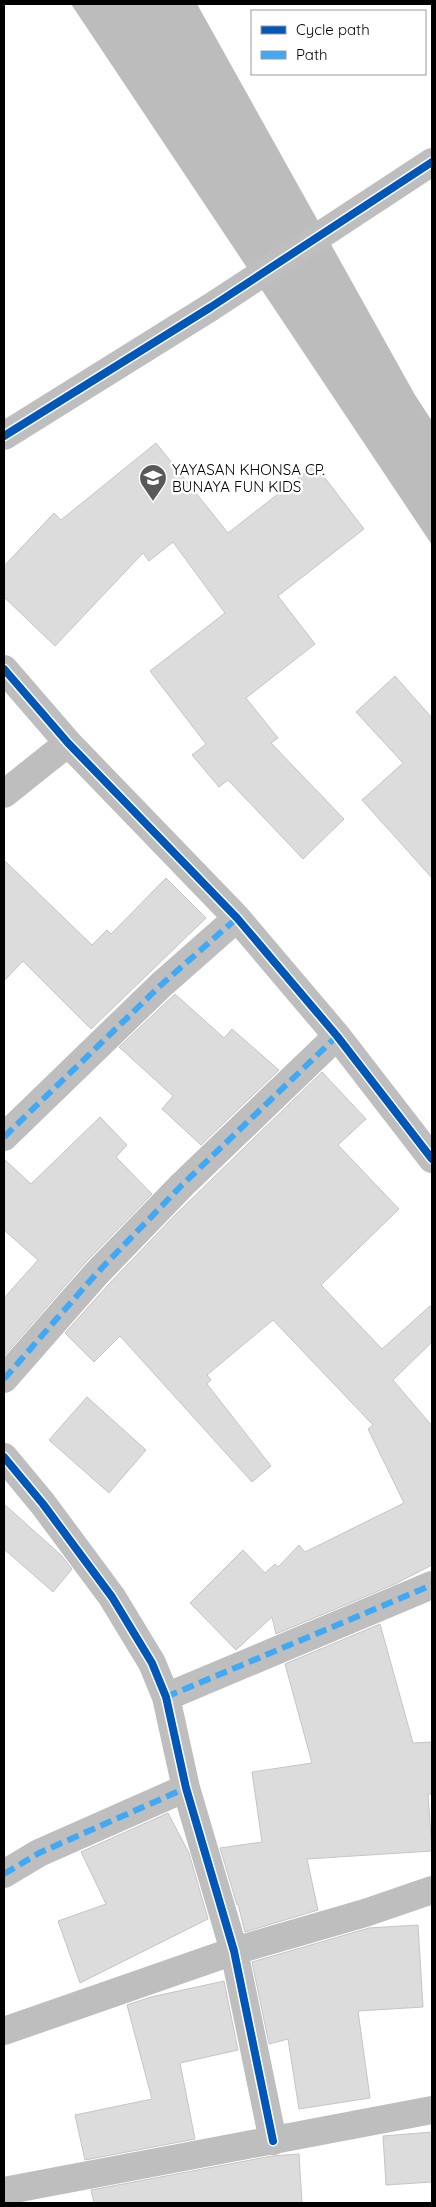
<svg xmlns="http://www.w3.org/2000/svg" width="436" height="2207" font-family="Quicksand,sans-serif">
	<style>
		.water { fill: #bcbcbc }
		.building { fill: #dcdcdc; stroke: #c5c5c5 }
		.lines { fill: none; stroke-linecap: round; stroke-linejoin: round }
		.minor { stroke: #bebebe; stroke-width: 28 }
		.quiet { stroke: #3fa9f5; stroke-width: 6; stroke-dasharray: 12 6; stroke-linecap: butt }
		.cycleway-casing { stroke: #fff; stroke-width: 11 }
		.cycleway { stroke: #0057b8; stroke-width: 8 }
		.labels { text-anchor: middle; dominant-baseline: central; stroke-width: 5; stroke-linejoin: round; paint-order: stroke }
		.poi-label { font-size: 15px; fill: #000; stroke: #fff; text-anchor: start }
	</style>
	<rect width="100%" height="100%" fill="#fff"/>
	<path class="water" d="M71 4H197L415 395 432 421V545Z"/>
	<path class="building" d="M156 443 228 533 315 465 364 529 278 596 315 644 246 698 278 738 271 743 344 819 303 859 228 780 219 787 192 755 206 744 150 671 225 613 173 542 149 561 143 553 55 646 4 597V566L54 513 61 520Z
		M395 676 432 718V878L362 800 403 763 356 712Z
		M4 860 92 945 107 930 111 934 166 878 206 918 91 1029 23 961 4 981Z
		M175 994 224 1038 232 1029 279 1070 201 1145 162 1109 173 1096 119 1047Z
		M322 1072 366 1119 338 1145 399 1209 321 1285 382 1349 430 1306 432 1308V1342L393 1380 432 1426V1565L395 1584 276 1634 272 1617 236 1650 190 1603 243 1550 265 1573 275 1564 278 1567 299 1545 305 1552 404 1503 368 1429 373 1425 273 1320 207 1375 211 1380 207 1384 271 1466 252 1482 120 1336 94 1362 65 1333 108 1285 174 1216Z
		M100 1117 127 1145 116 1157 152 1194 85 1263 4 1356V1298L38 1260 4 1230V1159L31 1184Z
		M87 1397 146 1450 109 1493 49 1440Z
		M4 1504 61 1555 72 1569 53 1592 4 1549Z
		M380 1624 413 1743 432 1742V1794H428L432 1851 307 1859 318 1910 245 1932 238 1904 237 1905 220 1848 262 1842 252 1772 312 1763 285 1664Z
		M168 1813 189 1853 208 1919 80 1983 58 1921 106 1904 81 1852Z
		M418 1925 423 2007 358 2011 370 2098 299 2109 288 2039 269 2044 252 1962 369 1928Z
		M224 1981 238 2050 180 2063 195 2139 85 2160 75 2115 152 2099 127 2005 151 1997Z
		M432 2132V2182L386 2185 383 2136Z
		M299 2154 302 2203H94L91 2190 272 2156Z"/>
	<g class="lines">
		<path class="minor" d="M4 436 211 307 432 162
			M4 669 68 743 237 918 337 1036 432 1159
			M4 794 68 743
			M4 1137 161 985 237 918
			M4 1379 96 1274 182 1185 337 1036
			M4 1457 43 1504 112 1597 152 1663 166 1697 186 1788 234 1951 273 2141
			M166 1697 432 1585
			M4 1874 39 1853 186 1788
			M4 2031 234 1951 365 1913 432 1890
			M4 2191 432 2110"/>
		<path class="quiet" d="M4 1137 161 985 237 918
			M4 1379 96 1274 182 1185 337 1036
			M166 1697 432 1585
			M4 1874 39 1853 186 1788"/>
		<defs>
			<path id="cycleway" d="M4 436 211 307 432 162
				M4 669 68 743 237 918 337 1036 432 1159
				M4 1457 43 1504 112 1597 152 1663 166 1697 186 1788 234 1951 273 2141"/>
		</defs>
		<use href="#cycleway" class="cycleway-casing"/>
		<use href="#cycleway" class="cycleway"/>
	</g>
	<defs>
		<symbol id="school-pin" viewBox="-11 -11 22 30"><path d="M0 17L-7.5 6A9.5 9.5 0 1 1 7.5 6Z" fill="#595959" stroke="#fff"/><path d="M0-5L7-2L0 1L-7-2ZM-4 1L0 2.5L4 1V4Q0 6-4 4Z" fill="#fff"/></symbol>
	</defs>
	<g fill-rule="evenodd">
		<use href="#school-pin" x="137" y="462" width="32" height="43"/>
	</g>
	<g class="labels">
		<g class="poi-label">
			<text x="172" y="469">YAYASAN KHONSA CP.<tspan x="172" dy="17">BUNAYA FUN KIDS</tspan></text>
		</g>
	</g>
	<rect width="436" height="2207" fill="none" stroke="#000000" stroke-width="10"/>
	<rect x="251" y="10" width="175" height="65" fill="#ffffff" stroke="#999999"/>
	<rect x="261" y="26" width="25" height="8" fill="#0057b8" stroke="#999999"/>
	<text x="296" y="35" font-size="15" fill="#000000">Cycle path</text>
	<rect x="261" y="51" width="25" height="8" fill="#3fa9f5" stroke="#999999"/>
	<text x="296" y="60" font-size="15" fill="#000000">Path</text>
</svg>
